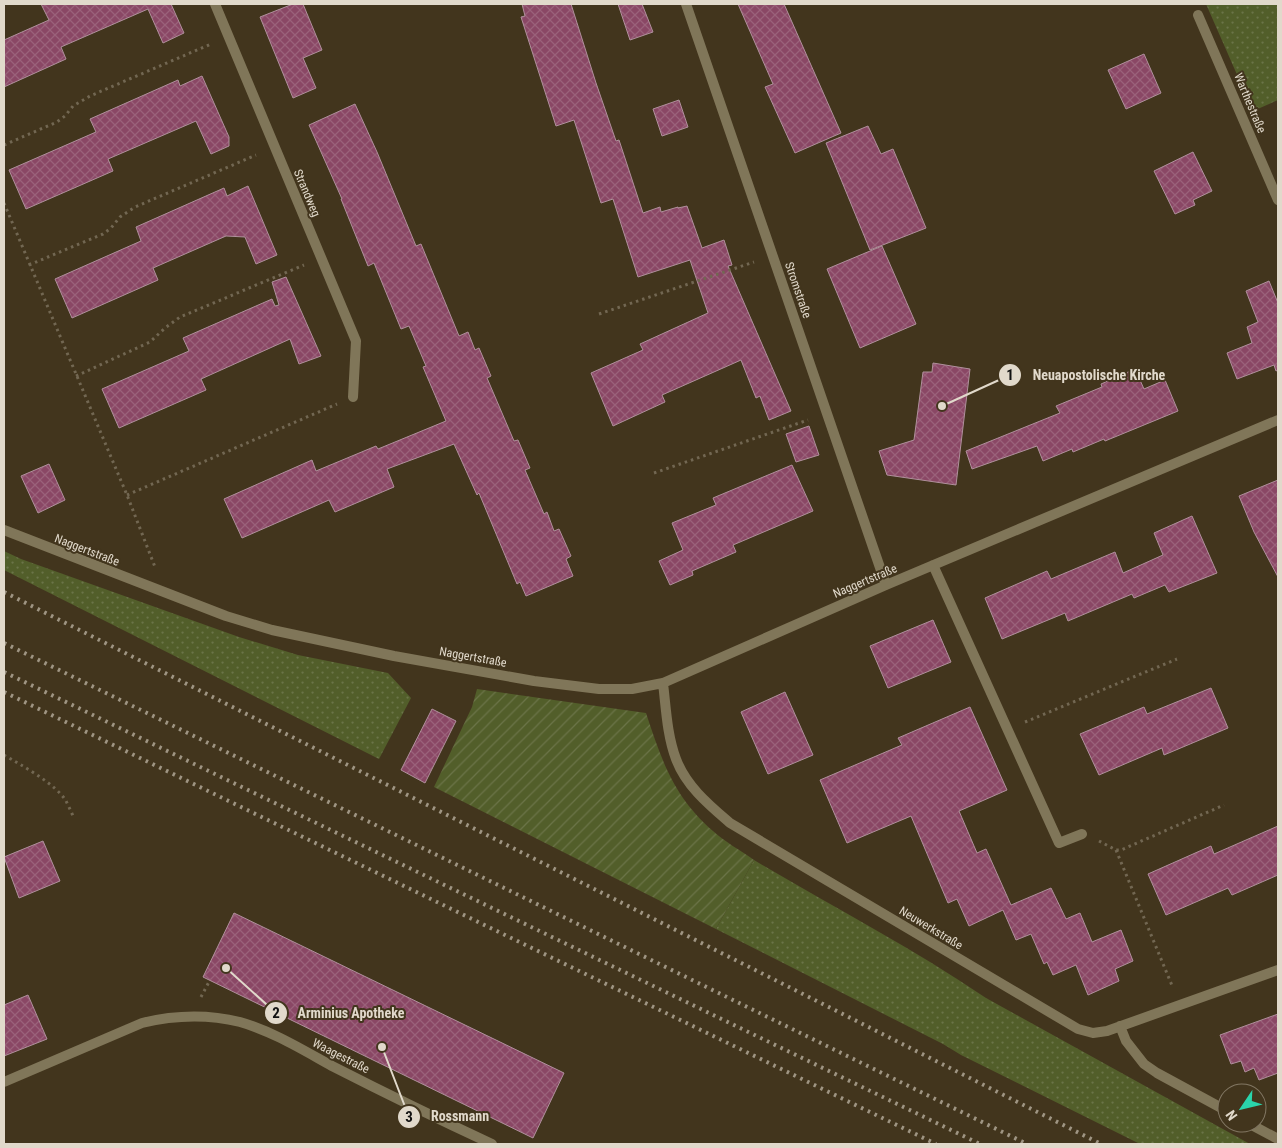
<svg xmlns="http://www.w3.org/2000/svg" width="1282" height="1148" font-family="'Roboto Condensed',sans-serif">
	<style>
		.grass { fill: url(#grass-dots) }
		.garden { fill: url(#garden-furrows) }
		.building { fill: url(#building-cross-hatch); stroke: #b0909c }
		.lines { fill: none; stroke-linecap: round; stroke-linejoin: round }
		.path { stroke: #726752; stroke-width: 3; stroke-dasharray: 2.5 4; stroke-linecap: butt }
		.street { stroke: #807659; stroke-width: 10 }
		.rail { stroke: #9f9583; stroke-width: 4; stroke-dasharray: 2.5 5; stroke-linecap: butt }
		.labels { text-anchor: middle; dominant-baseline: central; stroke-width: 4; stroke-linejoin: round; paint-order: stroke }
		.street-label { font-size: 12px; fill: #e1d9cb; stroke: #42351d }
		.leader { fill: none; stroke: #e1d9cb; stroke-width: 2 }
		.callout-dot { fill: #e1d9cb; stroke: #42351d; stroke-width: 2 }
		.mark-label { font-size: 15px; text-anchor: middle; font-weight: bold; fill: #111 }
		.callout-label { font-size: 14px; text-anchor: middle; font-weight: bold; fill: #e1d9cb; stroke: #42351d; stroke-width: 4; stroke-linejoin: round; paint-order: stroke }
	</style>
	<defs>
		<pattern id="grass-dots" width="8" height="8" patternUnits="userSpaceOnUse" patternTransform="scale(1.25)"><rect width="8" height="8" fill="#525e2a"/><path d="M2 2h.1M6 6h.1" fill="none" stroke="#6b7448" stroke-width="1.8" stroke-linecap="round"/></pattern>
		<pattern id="garden-furrows" width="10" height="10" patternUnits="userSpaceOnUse" patternTransform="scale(1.25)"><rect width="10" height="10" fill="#525e2a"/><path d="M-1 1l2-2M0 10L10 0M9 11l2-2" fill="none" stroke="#6b7448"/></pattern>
		<pattern id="building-cross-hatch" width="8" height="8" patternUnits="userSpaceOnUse" patternTransform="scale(1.25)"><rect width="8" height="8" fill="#8a4765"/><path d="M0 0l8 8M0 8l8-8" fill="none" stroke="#9a617a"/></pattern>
	</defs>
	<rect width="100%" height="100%" fill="#42351d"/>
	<path class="grass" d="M1206 4H1278V100L1253 111Z
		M4 551 21 559 239 637 298 655 388 673 411 698 379 759 4 570Z
		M754 860C831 906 911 947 986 998L1250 1144H1140L961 1055 943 1044 716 929Z"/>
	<path class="garden" d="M477 689 646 713C662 761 673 796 713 831 725 842 740 850 754 860L716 929 434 787 472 707Z"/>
	<path class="building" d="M41 4H171L184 33 163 43 148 9 61 47 66 59 4 87V40L49 20Z
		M293 4H303L322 50 303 58 316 88 293 98 260 17Z
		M522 4H571L596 83 616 141 619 140 643 213 660 207 661 212 678 207V208L687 206 702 248 724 240 732 265 728 266 791 411 769 420 760 396 756 398 741 360 662 395 665 402 613 426 591 373 643 350 640 344 708 313 690 260 638 277 613 199 601 203 574 120 556 126 521 17 525 16Z
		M618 4H642L653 32 630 40Z
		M738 4H784L841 133 795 153 765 87 773 84Z
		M1144 54 1161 93 1126 109 1108 70Z
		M202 76 229 137V146L211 154 196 121 108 159 113 171 26 209 9 170 96 132 90 119 178 80 180 86Z
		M679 100 688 127 662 136 653 109Z
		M355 104 377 152 416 246 421 244 459 336 468 332 475 350 479 348 491 376 487 378 514 441 518 440 530 468 525 470 544 514 547 512 554 531 559 529 571 556 566 559 573 576 526 596 520 582 517 584 479 493 477 495 454 444 387 469 394 487 335 512 329 500 242 538 224 499 312 460 316 471 376 446 378 449 446 421 423 367 426 366 409 326 401 329 374 263 368 266 341 199H342L309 125Z
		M868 126 881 154 893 149 926 228 870 250 826 143Z
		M1193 152 1212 191 1193 200 1195 205 1175 214 1154 171Z
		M248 186 277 255 256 264 245 237 226 236 153 268 158 280 72 318 55 279 141 241 136 227 224 188 227 196Z
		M882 246 916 324 860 348 827 269Z
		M286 277 321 356 299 364 290 339 201 379 206 390 119 428 102 389 189 351 183 338 272 299 275 306 279 305 272 282Z
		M1269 281 1278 303V370L1276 371 1274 365 1237 379 1227 353 1252 343 1247 327 1258 322 1246 291Z
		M933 363 970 369 956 485 887 475 879 451 914 440 923 372H932Z
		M1135 369 1144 389 1165 380 1178 411 1105 441 1104 439 1073 452 1072 449 1043 461 1037 446 972 469 966 451 1060 413 1056 406 1102 387 1101 384Z
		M809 426 819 455 796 462 786 434Z
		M49 464 65 500 38 513 21 476Z
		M792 465 813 511 733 545 736 552 692 571 693 575 670 585 659 561 683 550 672 523 716 505 713 498Z
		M1278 480V577L1254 532 1239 496Z
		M1192 516 1217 573 1169 592 1165 585 1134 598 1132 594 1068 621 1065 613 1002 639 985 598 1047 571 1051 579 1115 552 1123 573 1163 555 1154 533Z
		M933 620 951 662 888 688 870 646Z
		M1211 688 1228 728 1164 755 1162 748 1099 775 1080 734 1144 707 1147 714Z
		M785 692 813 755 768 774 741 712Z
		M970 707 1007 790 959 811 977 853 986 849 1011 905 1051 888 1066 919 1080 913 1092 942 1121 930 1133 961 1115 969 1119 981 1088 995 1076 965 1053 975 1047 962 1044 964 1031 934 1016 940 1003 910 969 926 957 899 948 903 911 816 847 843 820 780 902 745 898 738Z
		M432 709 456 721 425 783 401 770Z
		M1278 826V875L1232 895 1228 888 1166 915 1148 874 1211 846 1214 854Z
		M43 841 60 881 19 898 4 857Z
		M234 913 564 1073 533 1138 203 977Z
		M28 995 47 1039 4 1056V1005Z
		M1278 1014V1073L1259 1080 1254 1068 1245 1072 1241 1061 1231 1064 1220 1035Z"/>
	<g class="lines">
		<path class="path" d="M4 145 57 122 65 116 73 106 90 96 211 44
			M4 203 127 495 155 567
			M29 265 103 234 111 228 120 217 135 207 256 155
			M599 314 754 262
			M76 376 150 342 165 328 180 317 304 265
			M654 473 808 420
			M127 495 337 404
			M1025 722 1177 659
			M4 755C21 765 56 784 66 801 69 807 72 813 74 819
			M1099 841 1116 850H1121L1224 805
			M1116 850 1173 988
			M201 997 210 980"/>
		<path class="street" d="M215 4 356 341 353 397
			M686 4 886 585
			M1198 15 1278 200
			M4 530 226 616 272 630 394 656 534 681 599 689H632L663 683 886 585 1278 420
			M933 565 1059 843 1082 834
			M663 683C666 708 667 735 676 759 686 786 709 805 730 823L1078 1029 1093 1033 1107 1031 1278 970
			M1120 1026 1126 1041 1144 1064 1157 1073 1227 1111
			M4 1082 142 1023C175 1015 207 1014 240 1022 272 1031 303 1050 332 1066 385 1093 438 1119 492 1144
			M1248 1123 1278 1139"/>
		<path class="rail" d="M4 592 1101 1144
			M4 643 1027 1144
			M4 672 980 1144
			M4 692 936 1144"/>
	</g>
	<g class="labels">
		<g class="street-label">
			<text transform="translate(1250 103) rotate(67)">Warthestraße</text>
			<text transform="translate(307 193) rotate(67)">Strandweg</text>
			<text transform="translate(798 290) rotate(71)">Stromstraße</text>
			<text transform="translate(87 550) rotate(21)">Naggertstraße</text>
			<text transform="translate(865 581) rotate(-23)">Naggertstraße</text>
			<text transform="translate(473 657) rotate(10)">Naggertstraße</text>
			<text transform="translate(931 928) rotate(31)">Neuwerkstraße</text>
			<text transform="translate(341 1056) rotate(27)">Waagestraße</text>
		</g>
	</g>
	<path class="leader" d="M942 406L1010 375M226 968L276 1013M382 1047L409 1117"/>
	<g class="callout-dot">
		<circle cx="942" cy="406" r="5"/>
		<circle cx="226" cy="968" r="5"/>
		<circle cx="382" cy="1047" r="5"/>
		<circle cx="1010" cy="375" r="12"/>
		<circle cx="276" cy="1013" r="12"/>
		<circle cx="409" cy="1117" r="12"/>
	</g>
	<g class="mark-label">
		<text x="1010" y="380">1</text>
		<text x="276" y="1018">2</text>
		<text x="409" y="1122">3</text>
	</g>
	<g class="callout-label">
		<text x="1099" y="380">Neuapostolische Kirche</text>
		<text x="351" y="1018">Arminius Apotheke</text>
		<text x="460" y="1121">Rossmann</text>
	</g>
	<rect width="1282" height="1148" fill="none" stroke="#e1d9cb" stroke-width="10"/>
	<g transform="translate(1242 1108) rotate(235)"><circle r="24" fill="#42351d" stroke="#827763"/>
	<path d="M0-4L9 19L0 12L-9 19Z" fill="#2ad5ac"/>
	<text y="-8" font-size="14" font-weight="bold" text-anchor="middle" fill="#e1d9cb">N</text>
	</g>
</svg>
